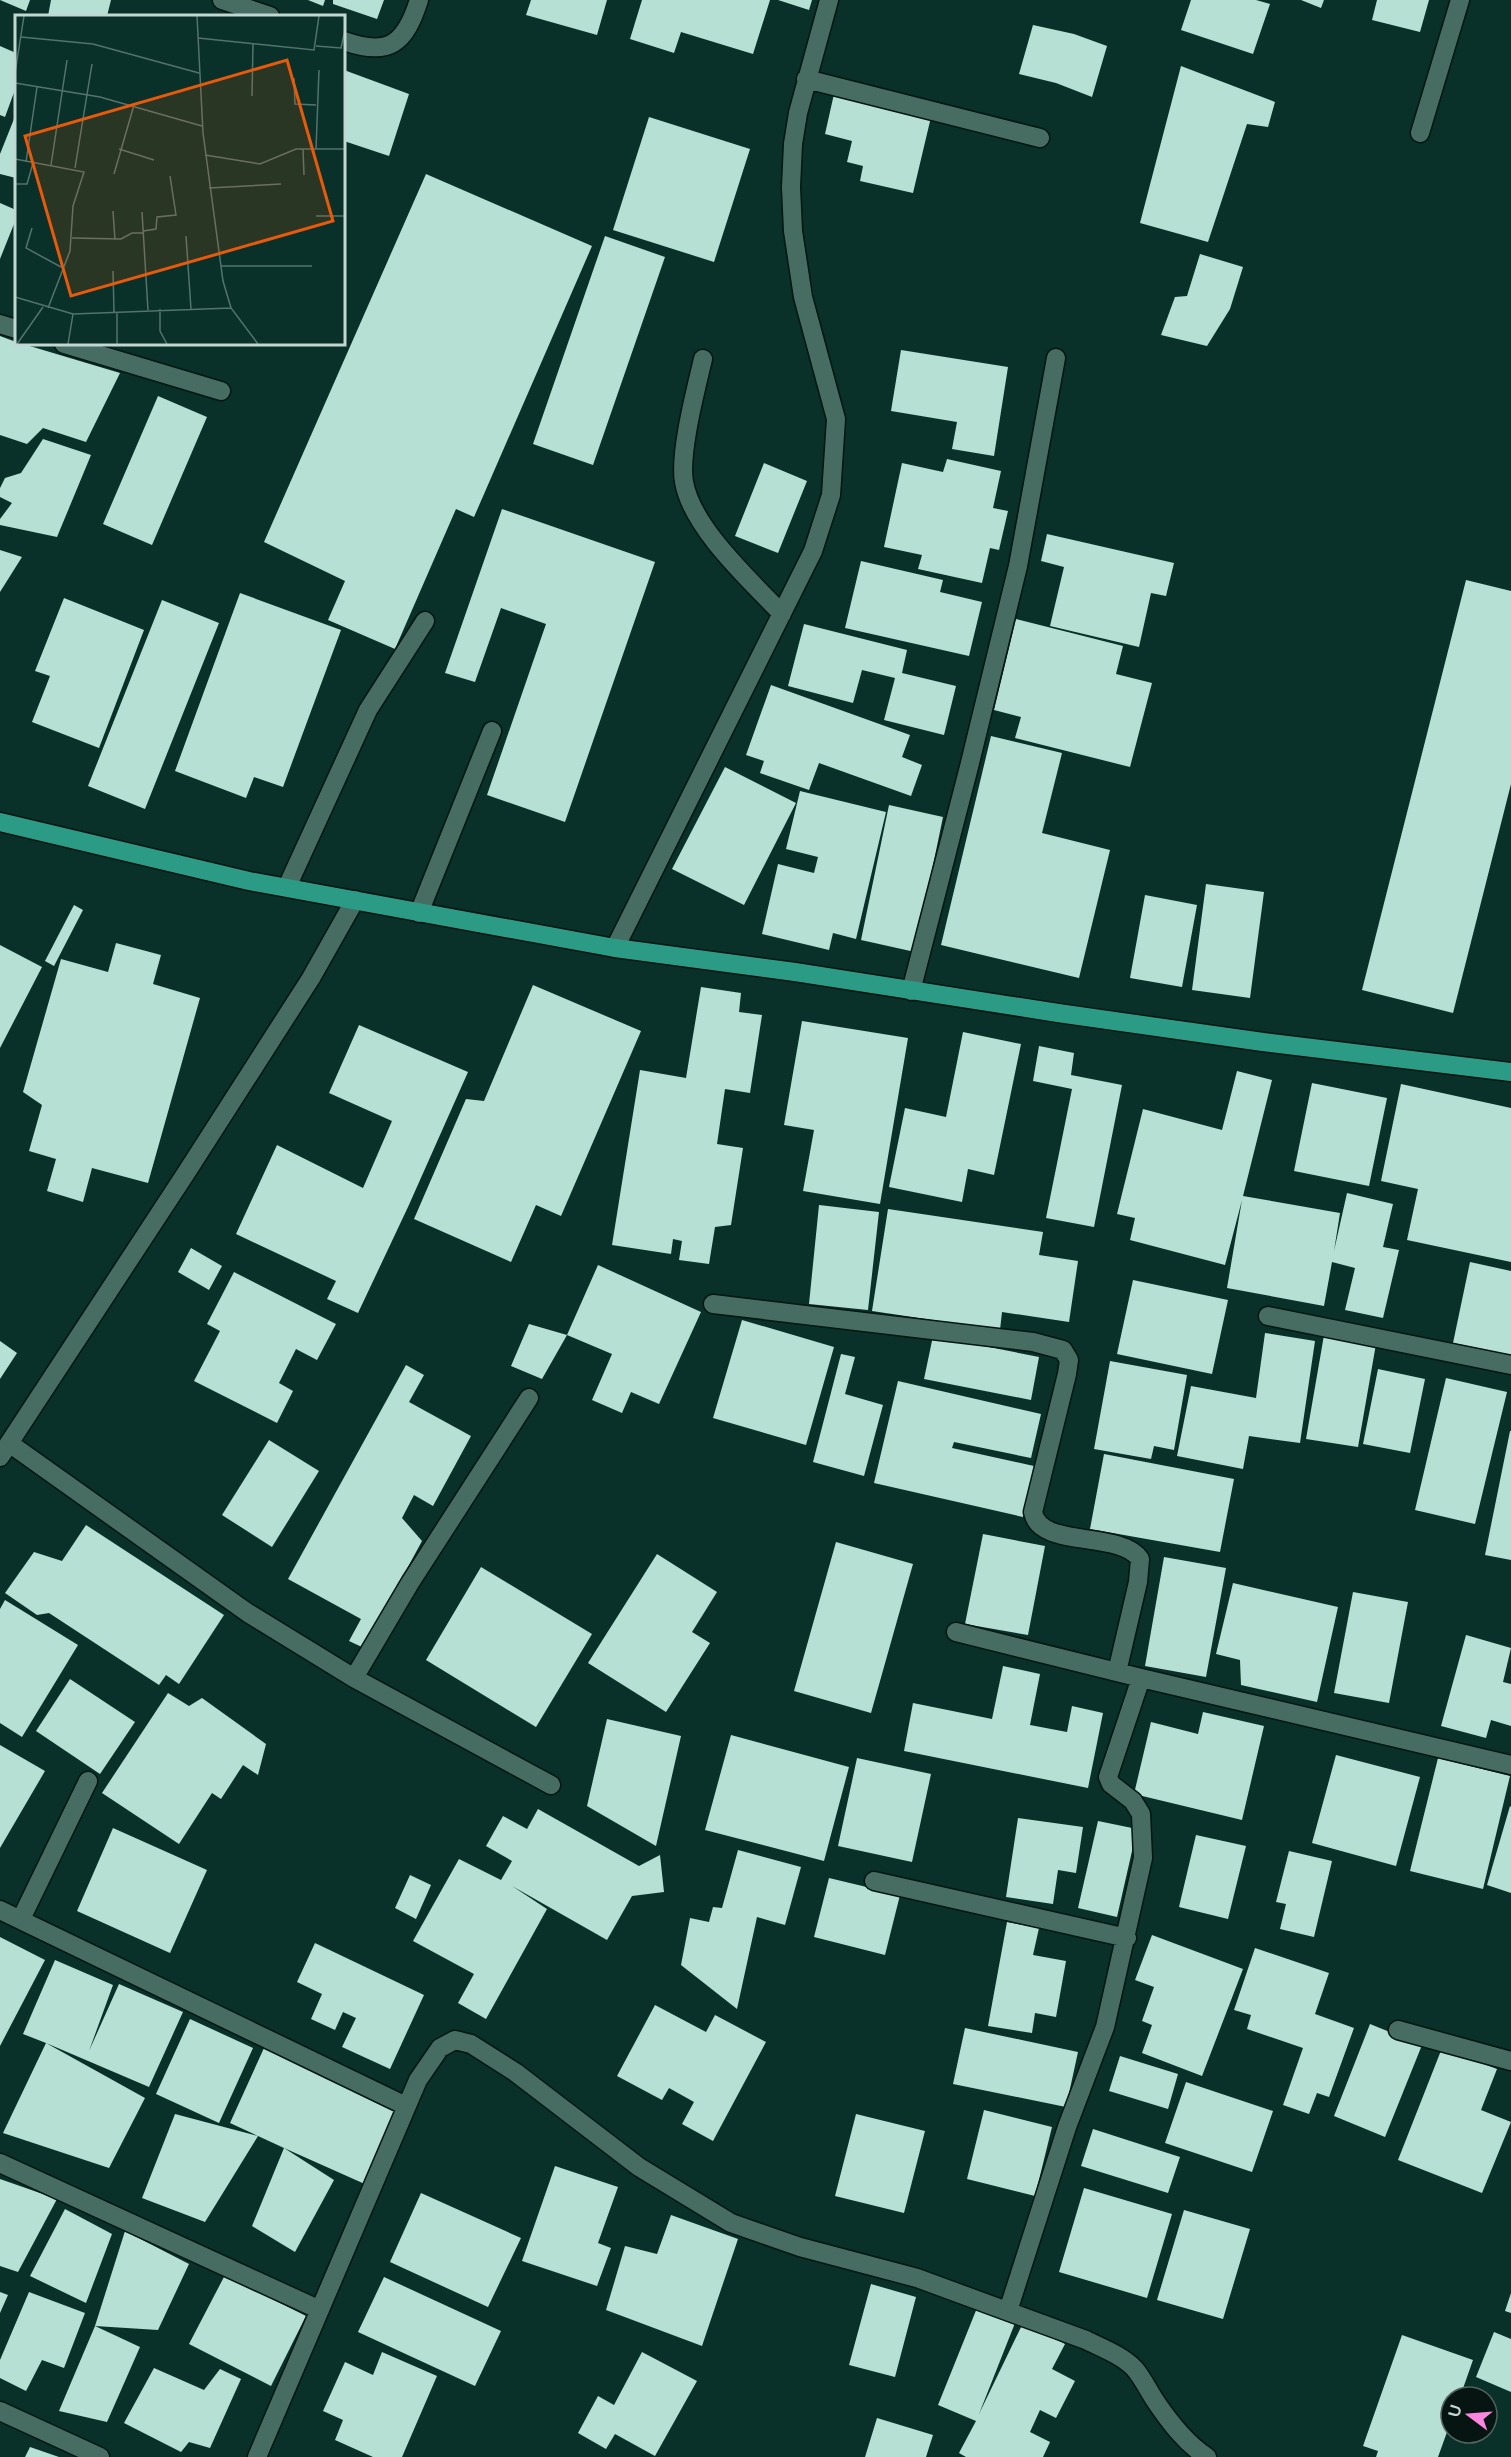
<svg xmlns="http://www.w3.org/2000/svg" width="1511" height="2457" font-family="Raleway,sans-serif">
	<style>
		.building { fill: #b7e0d5 }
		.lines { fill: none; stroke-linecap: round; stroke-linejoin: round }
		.minor-casing { stroke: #001711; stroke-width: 21 }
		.highway-casing { stroke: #001711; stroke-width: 21 }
		.minor { stroke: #476d63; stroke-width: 18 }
		.highway { stroke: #2b9b85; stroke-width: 18 }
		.inset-road { fill: none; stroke: #53736c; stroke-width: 1.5 }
		.view { fill: #e8590c; fill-opacity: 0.15; stroke: #e8590c; stroke-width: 3 }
		.inset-edge { fill: none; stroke: #c3d7d1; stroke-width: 3 }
	</style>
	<rect width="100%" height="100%" fill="#093129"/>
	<path class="building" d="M0 0H30L26 11Z
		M51 0H111L107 16H48Z
		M308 0H325L323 6Z
		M333 0H384L377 19 333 4Z
		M531 0H607L597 35 526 15Z
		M642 0H770L753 54 681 32 674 53 630 39Z
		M778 0H812L809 10Z
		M1191 0H1256L1270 4 1253 54 1181 30Z
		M1301 0H1324L1321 8Z
		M1377 0H1429L1420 32 1372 20Z
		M1033 25 1074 34 1107 46 1092 97 1056 83 1019 74Z
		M0 46 16 53V87L5 117 0 115Z
		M1181 66 1275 102 1268 127 1247 124 1208 242 1140 223Z
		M344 70 409 94 389 156 344 141 346 127 344 126Z
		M834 94 931 117 913 193 860 181 863 166 847 162 852 141 825 134Z
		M649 117 750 149 714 262 613 230Z
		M14 119 16 120V178L0 174V154Z
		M426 174 592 246 474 517 456 509 395 649 328 620 345 581 264 542Z
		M0 203 16 210V219L0 259Z
		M605 236 665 257 593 465 533 444Z
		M1200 254 1243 267 1230 309 1207 346 1161 335 1175 297 1187 296Z
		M0 336 16 342V344H23L120 373 86 442 43 428 27 444 0 435Z
		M901 350 1008 367 994 456 952 449 957 422 891 411Z
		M158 396 207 417 152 545 103 524Z
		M43 439 91 455 57 537 0 525V519L12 503 0 497V488L5 478 21 473Z
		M947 459 1001 471 993 508 1008 511 999 550 990 548 982 583 918 569 922 555 884 547 902 463 943 472Z
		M764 463 807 481 778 553 735 536Z
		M502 509 655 562 565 822 487 795 546 624 501 608 475 682 445 673Z
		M1047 534 1174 563 1166 596 1151 593 1139 647 1050 626 1064 567 1041 561Z
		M0 550 22 557 0 592Z
		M861 561 943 580 940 592 982 602 969 656 845 628Z
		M1466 580 1511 591V784L1453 1013 1362 990Z
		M240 593 341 630 283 787 254 777 246 798 175 771Z
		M64 598 144 630 99 748 32 722 50 676 35 671Z
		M162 600 219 623 145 809 88 786Z
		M1016 619 1123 646 1116 674 1152 683 1130 767 1015 738 1021 717 994 710Z
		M804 624 907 650 902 673 956 686 944 735 884 720 895 678 862 670 853 703 788 686Z
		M771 685 910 735 902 757 922 765 911 796 819 763 809 790 760 773 764 761 746 755Z
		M991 736 1062 753 1042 833 1110 850 1079 978 941 945Z
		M725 767 796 803 744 905 672 869Z
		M800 791 886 812 856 939 833 933 829 950 762 934 778 864 814 873 818 857 786 849Z
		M889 805 943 817 915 952 861 940Z
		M1206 884 1264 892 1250 998 1192 990Z
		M1145 895 1197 905 1182 987 1130 978Z
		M74 905 83 910 54 966 45 961Z
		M116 943 161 955 153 984 200 998 148 1183 92 1168 83 1202 47 1191 56 1159 29 1151 42 1105 23 1092 61 959 108 972Z
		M0 945 42 967 0 1048Z
		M533 985 641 1031 561 1216 536 1205 511 1262 414 1219 466 1099 484 1101Z
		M701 987 741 993 739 1012 762 1015 750 1093 725 1089 717 1144 743 1148 731 1225 715 1227 709 1264 679 1260 682 1241 673 1239 671 1254 612 1245 640 1070 686 1078Z
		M802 1021 908 1038 880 1204 803 1191 814 1130 784 1125Z
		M359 1025 468 1072 408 1207 358 1313 327 1299 336 1281 236 1234 277 1145 363 1188 392 1121 329 1093Z
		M963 1032 1021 1044 994 1175 968 1169 962 1202 889 1187 905 1108 946 1117Z
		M1039 1046 1074 1053 1071 1075 1122 1085 1094 1227 1046 1218 1072 1089 1033 1081Z
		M1237 1071 1272 1080 1243 1196 1340 1213 1334 1251 1347 1193 1393 1204 1383 1247 1399 1250 1383 1318 1345 1310 1355 1268 1332 1262 1324 1306 1227 1288 1242 1200 1225 1265 1130 1240 1135 1218 1117 1214 1143 1109 1222 1130Z
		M1312 1083 1387 1098 1369 1186 1294 1171Z
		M1401 1084 1511 1108V1262L1407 1240 1418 1189 1381 1181Z
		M819 1205 879 1212 868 1310 809 1304Z
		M888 1209 1043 1232 1039 1255 1078 1261 1069 1322 1002 1312 1000 1330 872 1311Z
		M191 1248 222 1266 209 1290 178 1272Z
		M1470 1262 1511 1271V1355L1453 1343Z
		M598 1265 701 1312 659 1404 631 1392 622 1413 592 1400 612 1354 567 1335Z
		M234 1272 336 1324 317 1360 296 1349 279 1383 293 1391 277 1423 194 1381 220 1331 207 1324Z
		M1133 1280 1228 1300 1212 1374 1117 1354Z
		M742 1320 834 1347 806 1445 713 1418Z
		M529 1324 567 1335 542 1379 511 1366Z
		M1265 1333 1315 1341 1300 1443 1249 1436 1243 1469 1177 1456 1191 1386 1256 1398Z
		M1324 1335 1376 1344 1358 1447 1306 1439Z
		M933 1336 1039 1357 1031 1400 924 1379Z
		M0 1341 17 1353 0 1379Z
		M841 1354 855 1357 845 1394 883 1405 864 1476 813 1462Z
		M1110 1361 1187 1375 1174 1450 1154 1446 1151 1459 1094 1449Z
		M406 1365 424 1375 409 1402 471 1436 433 1506 414 1495 402 1518 422 1541 364 1648 349 1641 361 1619 288 1579Z
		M1378 1369 1425 1379 1410 1453 1363 1444Z
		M1446 1378 1507 1392 1475 1524 1415 1510Z
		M898 1381 1041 1414 1031 1458 954 1442 952 1448 1034 1466 1023 1517 874 1483Z
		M1510 1431H1511V1560L1485 1555Z
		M269 1440 319 1471 272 1547 222 1515Z
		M1104 1454 1234 1479 1220 1552 1090 1529Z
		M86 1525 224 1615 179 1684 166 1675 159 1685 49 1613 37 1615 5 1593 34 1552 62 1561Z
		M983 1534 1045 1546 1028 1635 965 1624Z
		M836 1542 913 1564 871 1713 794 1691Z
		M657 1554 717 1592 692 1632 710 1643 666 1712 588 1663Z
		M1164 1557 1226 1568 1206 1677 1145 1666Z
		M481 1567 592 1634 536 1727 426 1660Z
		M1233 1583 1338 1607 1317 1702 1241 1685 1240 1660 1216 1654Z
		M1353 1592 1408 1602 1389 1703 1334 1693Z
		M5 1600 78 1645 22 1737 0 1723V1609Z
		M1466 1635 1511 1648 1503 1682 1511 1684V1726L1491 1720 1486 1738 1441 1726Z
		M1003 1666 1040 1674 1030 1725 1067 1732 1072 1706 1103 1713 1088 1788 904 1751 913 1703 992 1719Z
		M70 1679 135 1722 100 1774 36 1731Z
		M168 1693 189 1706 202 1698 266 1744 258 1775 243 1765 221 1799 212 1793 179 1844 102 1793Z
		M1203 1712 1264 1726 1242 1820 1134 1794 1151 1722 1198 1734Z
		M607 1719 681 1736 656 1846 587 1806Z
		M731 1735 849 1767 824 1861 705 1830Z
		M0 1745 45 1771 0 1848Z
		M1336 1755 1420 1777 1396 1866 1312 1843Z
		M857 1758 931 1774 912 1862 838 1846Z
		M1438 1758 1510 1776 1483 1889 1410 1871Z
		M1510 1806 1511 1807V1893L1487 1885Z
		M538 1809 639 1866 660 1855 664 1892 632 1896 607 1940 512 1886 547 1909 486 2019 458 2003 474 1974 413 1941 459 1859 501 1880 512 1861 486 1846 503 1816 527 1829Z
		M1018 1818 1083 1827 1076 1873 1058 1870 1053 1904 1006 1897Z
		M1098 1821 1137 1829 1117 1917 1078 1908Z
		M113 1828 207 1870 170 1953 77 1911Z
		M1196 1835 1246 1846 1228 1919 1179 1907Z
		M738 1850 801 1867 785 1925 757 1917 737 2009 681 1965 690 1918 709 1922 713 1907 722 1908Z
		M1289 1851 1332 1861 1314 1937 1280 1929 1286 1904 1276 1902Z
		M410 1875 431 1885 416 1919 395 1908Z
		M829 1878 900 1895 885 1955 814 1937Z
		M1007 1922 1039 1928 1033 1955 1066 1961 1056 2017 1035 2013 1032 2033 988 2026Z
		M1152 1935 1243 1969 1202 2076 1142 2053 1152 2025 1142 2021 1154 1987 1135 1980Z
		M0 1937 45 1960 0 2046Z
		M315 1943 424 1995 390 2069 342 2047 356 2018 343 2012 335 2030 311 2019 322 1994 297 1982Z
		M1255 1948 1329 1973 1315 2014 1354 2028 1329 2097 1317 2093 1309 2114 1283 2105 1303 2048 1247 2029 1251 2015 1234 2010Z
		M55 1960 113 1985 89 2051 119 1984 183 2012 149 2087 46 2043 145 2098 109 2168 3 2133 46 2043 23 2034Z
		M655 2005 706 2032 715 2015 766 2042 713 2141 682 2124 694 2102 669 2088 662 2100 617 2076Z
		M190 2019 253 2048 219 2123 156 2094Z
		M1370 2024 1422 2045 1385 2137 1334 2116Z
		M965 2028 1078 2052 1066 2107 953 2084Z
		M264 2048 401 2110 367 2185 284 2148 334 2180 295 2252 252 2226 284 2148 258 2136 205 2222 142 2198 175 2114 258 2136 230 2123Z
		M1442 2048 1497 2069 1481 2110 1511 2122 1482 2193 1398 2160Z
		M1120 2056 1178 2074 1168 2109 1109 2091Z
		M1186 2082 1273 2111 1252 2172 1165 2143Z
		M984 2110 1052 2127 1035 2196 967 2179Z
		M856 2114 925 2131 904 2213 835 2196Z
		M1093 2129 1180 2157 1168 2193 1081 2166Z
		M555 2166 618 2187 598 2243 611 2248 597 2286 522 2261Z
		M0 2179 57 2199 18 2272 0 2266Z
		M1084 2188 1172 2214 1147 2298 1059 2272Z
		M421 2193 521 2238 488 2307 390 2262Z
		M65 2209 112 2234 86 2303 30 2276Z
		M1184 2210 1250 2229 1223 2319 1157 2300Z
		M671 2215 738 2239 702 2346 606 2310 625 2246 657 2254Z
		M125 2231 189 2264 158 2330 95 2326 140 2347 107 2422 59 2411 95 2326Z
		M225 2275 306 2316 271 2386 189 2344Z
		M384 2277 501 2331 475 2386 358 2332Z
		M871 2284 916 2297 895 2377 849 2365Z
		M0 2292 8 2295 0 2313Z
		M29 2292 85 2313 64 2368 42 2360 26 2391 0 2378V2360Z
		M1511 2293V2313L1505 2311Z
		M979 2303 1017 2318 979 2414 1023 2323 1065 2344 1052 2369 1075 2381 1056 2418 1040 2410 1030 2432 1050 2442 1043 2457H966L959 2453 976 2421 938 2405Z
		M1494 2332 1511 2339V2392L1476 2377Z
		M1402 2335 1473 2360 1460 2397H1451V2421L1438 2457H1376L1378 2451 1363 2446Z
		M382 2352 437 2376 402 2457H373L335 2440 343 2420 323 2411 345 2362 373 2375Z
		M642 2352 697 2381 655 2456 615 2434 606 2449 578 2433 598 2396 614 2405Z
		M154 2368 204 2390 220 2369 241 2379 210 2448 189 2442 181 2452 124 2423Z
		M877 2418 933 2435 926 2457H865Z
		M30 2447 59 2457H25Z"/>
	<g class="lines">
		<defs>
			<path id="minor" d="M222 0 270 16
				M344 41C389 57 405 44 419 0
				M806 79 1040 138
				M1420 133 1460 0
				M0 324 16 329
				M64 344 221 391
				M703 359C696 389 679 453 684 482 692 528 750 580 782 614
				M287 887 368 710 425 621
				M419 913 492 731
				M615 948 813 551 831 495 836 419 803 297 793 231 791 187 793 144 798 113 829 0
				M911 991 969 767 1018 566 1056 358
				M713 1304 1033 1342 1063 1350 1069 1360 1067 1374 1033 1512C1039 1549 1120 1530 1140 1559L1138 1582 1117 1672
				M1268 1316 1511 1365
				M9 1443 248 1613 354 1678 551 1785
				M0 1457 188 1170 311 978 355 900
				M956 1632 1141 1678 1511 1765
				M354 1678 410 1583 529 1398
				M874 1881 1127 1938
				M0 1910 406 2106
				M21 1919 88 1781
				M1398 2030 1511 2061
				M0 2163 320 2310
				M1008 2311 1067 2127 1105 2027 1143 1858 1141 1814 1133 1801 1111 1784 1108 1777 1141 1678
				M0 2411 100 2457
				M257 2457 418 2080 440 2048 455 2040 471 2044 515 2072 639 2167 731 2223 800 2247 917 2278 1086 2340C1102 2348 1121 2355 1134 2368 1142 2377 1147 2388 1154 2399 1168 2420 1185 2443 1207 2457"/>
			<path id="highway" d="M0 822 249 881 615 948 795 972 1058 1013 1263 1042 1511 1072"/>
		</defs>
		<use href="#minor" class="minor-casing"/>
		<use href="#highway" class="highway-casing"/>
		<use href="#minor" class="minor"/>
		<use href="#highway" class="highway"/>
	</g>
	<g transform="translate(15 15)">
		<rect width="330" height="330" fill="#093129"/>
		<path class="inset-road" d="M182 1 188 118 208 266 216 293 243 329M6 22 78 29 184 58M183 23 299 35 304 1M301 31 326 33 330 15M0 58 9 1M279 63 280 89 301 90M0 68 85 82 187 111M237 81 238 28M104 134 139 145M288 134 289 160M301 134 304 55M190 140 245 149 281 134H330M0 144 69 157 58 191 55 236 33 293M11 147 22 72M36 150 52 45M60 153 77 49M99 159 119 90M0 169H12L18 148M194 173 266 169M98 196 100 225M127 197 133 295M301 201H330M17 213 11 233 46 252M128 216 141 214 142 202 161 200 155 161M171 221 176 294M57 223 106 224 117 218H128M206 251H297M98 256 99 297M0 282 58 299 216 293M145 294V316L152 329M102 297V329M2 329 28 292M53 329 58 299"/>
		<path class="view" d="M272 45 318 206 56 281 10 121Z"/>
		<rect width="330" height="330" class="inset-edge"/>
	</g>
	<g transform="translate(1469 2415) rotate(286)"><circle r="28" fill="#061512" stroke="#52635e" stroke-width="1.5"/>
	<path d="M0-4.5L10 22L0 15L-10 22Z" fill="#fd86e1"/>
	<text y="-9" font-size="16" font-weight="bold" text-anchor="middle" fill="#c3d7d1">U</text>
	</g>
</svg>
